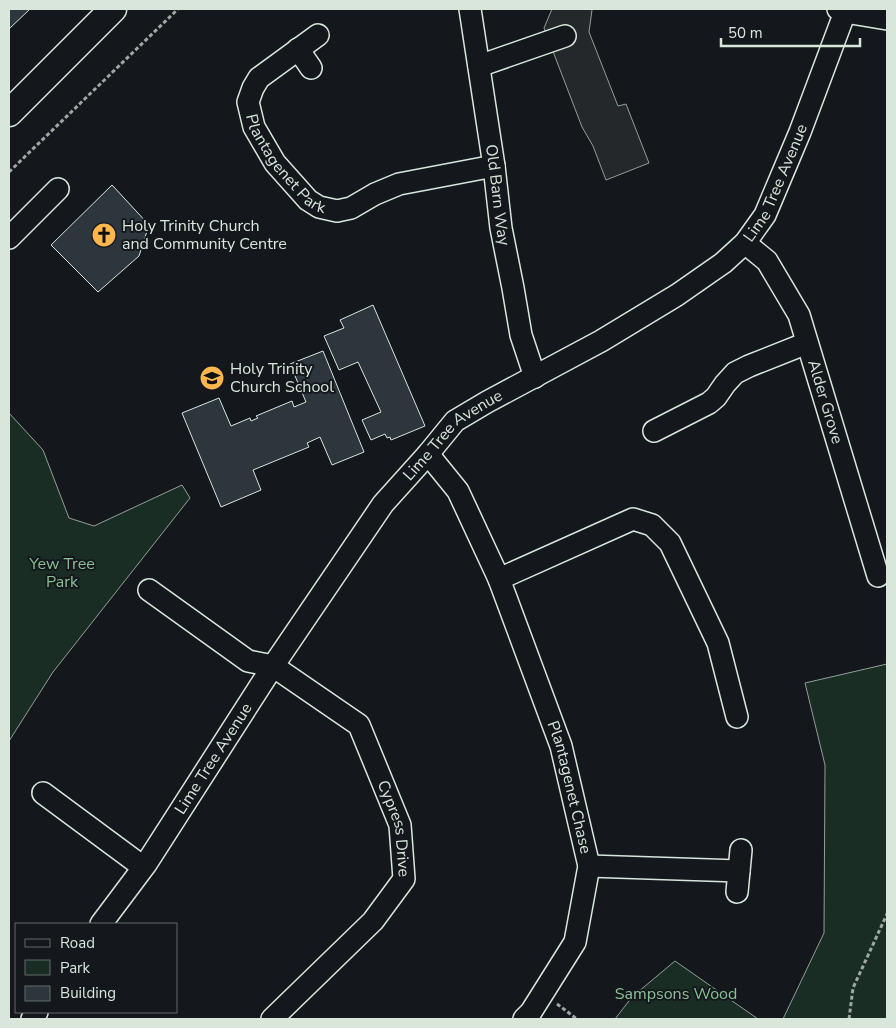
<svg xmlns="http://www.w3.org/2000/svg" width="896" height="1028" font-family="'Nunito Sans',sans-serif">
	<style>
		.green { fill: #1a2d24; stroke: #939e99 }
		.parking { fill: #24282b; stroke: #939e99 }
		.building { fill: #2c363c; stroke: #d8e6dc }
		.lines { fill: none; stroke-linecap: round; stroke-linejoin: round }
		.minor-casing { stroke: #d8e6dc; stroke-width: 24 }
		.major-casing { stroke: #d8e6dc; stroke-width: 29 }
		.path { stroke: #9da8a2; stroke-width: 3; stroke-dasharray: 4 2.5; stroke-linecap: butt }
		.minor { stroke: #14181c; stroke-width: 21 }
		.major { stroke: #14181c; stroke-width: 26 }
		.labels { text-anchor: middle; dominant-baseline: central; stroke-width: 4; stroke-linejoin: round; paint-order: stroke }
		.street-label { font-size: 16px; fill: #d8e6dc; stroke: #14181c }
		.poi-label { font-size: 16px; fill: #d8e6dc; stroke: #14181c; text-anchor: start }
		.park-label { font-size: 16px; fill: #8ac095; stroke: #14181c }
	</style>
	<rect width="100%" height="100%" fill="#14181c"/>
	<path class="green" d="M9 413 43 450 69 518 94 526 182 485 190 498 53 672 9 741Z
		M887 664V1019H783L824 933 825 765 805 683Z
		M675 961 758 1019H615L632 997Z"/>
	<path class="parking" d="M552 9H591L592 10 589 32 618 106 626 104 649 163 606 180 593 146 582 127 544 28Z"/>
	<path class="building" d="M9 9H30L9 29Z
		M112 185 149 225 139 256 98 292 51 245Z
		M373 305 425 426 391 440 390 437 387 438 385 434 371 440 362 420 381 412 358 362 339 370 324 336 344 328 340 320Z
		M323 351 364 452 332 465 320 437 307 443 309 447 253 470 261 490 221 507 182 413 219 398 231 426 250 418 251 421 258 418 256 416 292 401 294 407 306 402 290 364Z"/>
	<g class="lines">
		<defs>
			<g id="minor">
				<path id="s1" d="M470 9 494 166 501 228 513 288 521 335 535 377"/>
				<path d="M838 9 845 12 887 19"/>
				<path id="s2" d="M318 35 259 78 253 88 248 102 254 127 275 163 308 200 319 207 337 211 351 208 375 194 399 184 494 166"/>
				<path d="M298 49 311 68"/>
				<path d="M479 66 565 36"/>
				<path d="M9 238 58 189"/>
				<path id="s3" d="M745 243 767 261 799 315 878 576"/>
				<path d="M654 431 709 403 716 397 725 384 735 373 749 366 807 343"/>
				<path id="s4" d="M428 454 458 491 499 579 561 746 589 866 575 942 531 1012 524 1019"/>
				<path d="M499 579 633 519 652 525 670 543 718 643 737 717"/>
				<path id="s5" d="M149 590 248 661 273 666 359 725 400 825 404 879 373 921 272 1019"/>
				<path d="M43 793 143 867"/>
				<path d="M589 866 739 871"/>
				<path d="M737 892 741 850"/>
				<path id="s6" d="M101 924 146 864 273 666 383 504 428 454 455 421 487 402 601 341 677 295 723 263 745 243 765 215 800 132 845 12"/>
				<path d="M32 1019 37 1012"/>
			</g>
			<path id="major" d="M9 113 113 9"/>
		</defs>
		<use href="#minor" class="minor-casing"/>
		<use href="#major" class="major-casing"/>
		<path class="path" d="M9 172 178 9
			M557 1004 577 1019
			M849 1019 853 988 887 914"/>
		<use href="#minor" class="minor"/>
		<use href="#major" class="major"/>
	</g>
	<defs>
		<symbol id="church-disc" viewBox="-11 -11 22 22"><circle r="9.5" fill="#ffb74d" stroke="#14181c"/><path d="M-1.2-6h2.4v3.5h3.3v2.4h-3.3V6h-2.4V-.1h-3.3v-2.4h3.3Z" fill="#111"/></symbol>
		<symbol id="school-disc" viewBox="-11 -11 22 22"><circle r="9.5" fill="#ffb74d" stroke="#14181c"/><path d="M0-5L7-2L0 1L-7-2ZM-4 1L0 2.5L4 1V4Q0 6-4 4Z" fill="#111"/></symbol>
	</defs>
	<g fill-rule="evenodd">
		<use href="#church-disc" x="90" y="221" width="28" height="28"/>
		<use href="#school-disc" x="198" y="364" width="28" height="28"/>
	</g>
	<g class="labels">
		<g class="street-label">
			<text stroke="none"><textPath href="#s2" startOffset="174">Plantagenet Park</textPath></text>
			<text stroke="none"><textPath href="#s6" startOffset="1025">Lime Tree Avenue</textPath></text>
			<text stroke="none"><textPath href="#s1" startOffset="188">Old Barn Way</textPath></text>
			<text stroke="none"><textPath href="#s3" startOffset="182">Alder Grove</textPath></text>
			<text stroke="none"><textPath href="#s6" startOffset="605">Lime Tree Avenue</textPath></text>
			<text stroke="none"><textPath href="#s6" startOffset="200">Lime Tree Avenue</textPath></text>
			<text stroke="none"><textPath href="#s4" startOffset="365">Plantagenet Chase</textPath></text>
			<text stroke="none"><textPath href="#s5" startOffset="362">Cypress Drive</textPath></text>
		</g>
		<g class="poi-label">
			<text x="122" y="226">Holy Trinity Church<tspan x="122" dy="18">and Community Centre</tspan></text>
			<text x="230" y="369">Holy Trinity<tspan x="230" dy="18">Church School</tspan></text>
		</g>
		<g class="park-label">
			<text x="62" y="564">Yew Tree<tspan x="62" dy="18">Park</tspan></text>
			<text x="676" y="994">Sampsons Wood</text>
		</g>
	</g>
	<rect width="896" height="1028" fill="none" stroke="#d8e6dc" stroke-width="20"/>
	<rect x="15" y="923" width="162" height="90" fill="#14181c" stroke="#626a69"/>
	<rect x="25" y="939" width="25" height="8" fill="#14181c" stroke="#626a69"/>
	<text x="60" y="948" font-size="15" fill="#d8e6dc">Road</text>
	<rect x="25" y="960" width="25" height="15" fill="#1a2d24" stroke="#626a69"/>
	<text x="60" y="973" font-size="15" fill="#d8e6dc">Park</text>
	<rect x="25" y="986" width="25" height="15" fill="#2c363c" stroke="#626a69"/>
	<text x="60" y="998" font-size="15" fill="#d8e6dc">Building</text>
	<path d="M721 38v8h139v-8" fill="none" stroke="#d8e6dc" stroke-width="2.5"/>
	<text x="728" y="38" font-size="15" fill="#d8e6dc" stroke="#14181c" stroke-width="4" paint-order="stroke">50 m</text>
</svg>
